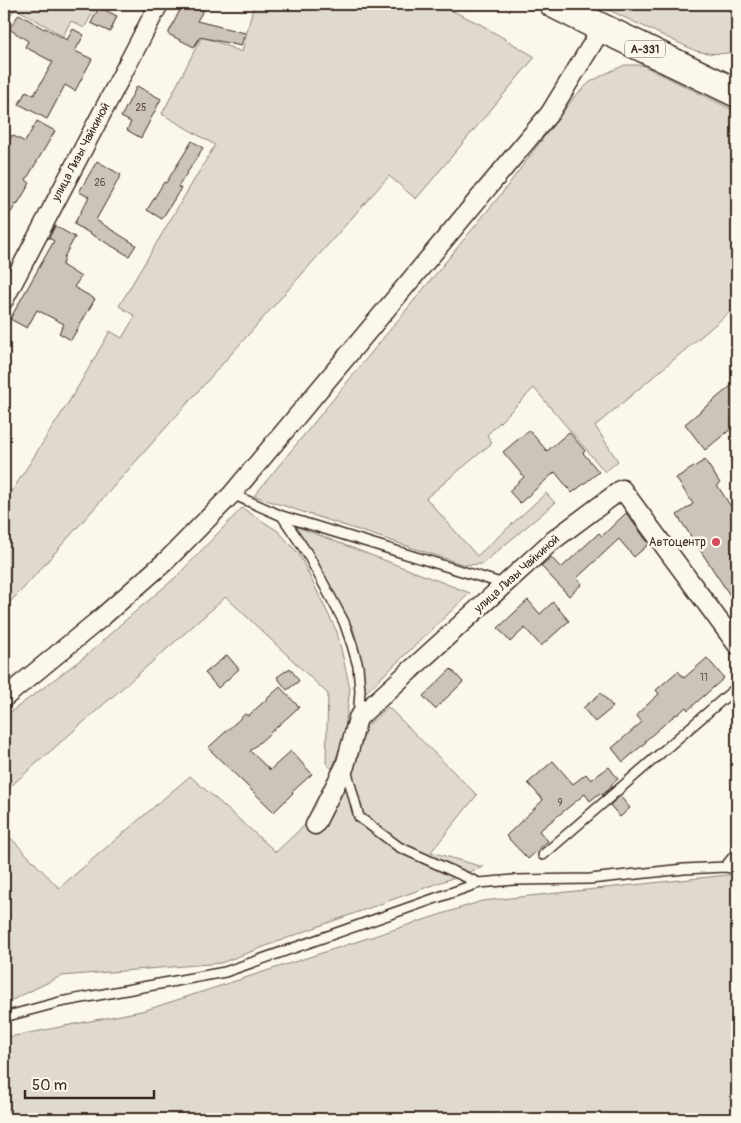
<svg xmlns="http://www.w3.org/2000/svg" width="741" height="1123" font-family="Pangolin,sans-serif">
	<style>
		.green { fill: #dfd9ce; stroke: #8d8276 }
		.building { fill: #ccc4b9; stroke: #3b2a1e }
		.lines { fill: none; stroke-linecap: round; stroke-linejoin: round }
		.service-casing { stroke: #3b2a1e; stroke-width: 12 }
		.minor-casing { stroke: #3b2a1e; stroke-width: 21 }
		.trunk-casing { stroke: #3b2a1e; stroke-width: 31 }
		.service { stroke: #fbf7ec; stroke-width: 9 }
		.minor { stroke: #fbf7ec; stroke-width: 18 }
		.trunk { stroke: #fbf7ec; stroke-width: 28 }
		.poi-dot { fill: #d1495b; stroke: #fbf7ec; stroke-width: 2 }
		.labels { text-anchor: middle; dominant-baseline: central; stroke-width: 5; stroke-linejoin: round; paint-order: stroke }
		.number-label { font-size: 10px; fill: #5f5045 }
		.shield { fill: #fbf7ec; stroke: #75685c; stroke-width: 1 }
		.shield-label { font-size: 11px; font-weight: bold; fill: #3b2a1e }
		.street-label { font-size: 12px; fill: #3b2a1e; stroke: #fbf7ec }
		.poi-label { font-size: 12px; fill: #3b2a1e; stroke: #fbf7ec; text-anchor: end }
	</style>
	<rect width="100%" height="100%" fill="#fbf7ec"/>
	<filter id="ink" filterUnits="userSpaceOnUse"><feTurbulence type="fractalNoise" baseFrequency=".02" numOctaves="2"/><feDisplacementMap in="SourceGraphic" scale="10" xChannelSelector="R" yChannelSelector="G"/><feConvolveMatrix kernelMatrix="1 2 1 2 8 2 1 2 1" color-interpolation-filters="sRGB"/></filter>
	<g filter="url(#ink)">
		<path class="green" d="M4 4H98L84 28 71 21 63 36 15 8 4 26Z
			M254 4H438L480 24 535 57 416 199 389 176 21 591 4 608V487L12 491 75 392 110 331 122 338 135 316 119 306 215 145 162 114 202 36 242 52Z
			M596 4H737V51C723 55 710 54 696 51Z
			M625 65H642L737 112V306L595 426 618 461 605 472 534 388 487 435 492 443 426 498 477 556 546 493 555 503 482 564 465 565 254 496 502 193 574 97 590 82 609 72Z
			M242 508 278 531 299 554 337 632 350 688 344 737 332 769 326 763 328 694 226 597 4 792V717L87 655 122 623 176 577Z
			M295 526 470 593 365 693 360 654 353 628 333 590Z
			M388 707 477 795 431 852 483 867 322 925 221 963 61 976 4 1004V831L59 888 190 776 276 852 309 821 318 829 333 810 353 766 361 731Z
			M737 874V1119H4V1038L146 1010 482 901Z"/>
		<path class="building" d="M183 4H207L197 21 245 33 241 46 200 37 194 47 168 34Z
			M99 7 117 16 110 32 91 23Z
			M19 14 44 29 45 28 67 40 73 29 84 35 75 51 92 59 75 91 65 85 47 119 19 104 26 91 34 95 53 62 25 47 28 41 9 29Z
			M137 86 161 99 141 138 127 130 131 122 121 117Z
			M37 121 55 131 26 180 30 183 17 205 16 204 4 224V150L12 135 25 142Z
			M192 141 203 148 178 187 181 188 162 219 147 210 164 182 166 183Z
			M97 161 121 175 96 220 136 245 129 256 74 224 89 197 79 192Z
			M55 226 75 237 63 259 65 260 62 265 81 277 74 287 95 299 71 340 59 333 64 324 37 310 27 328 10 319 54 241 49 238Z
			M737 381V424L705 450 685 424Z
			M529 430 547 451 569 432 585 451 583 453 599 472 572 493 555 472 520 503 509 491 524 477 503 452Z
			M705 460 720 483 717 485 737 516V569L732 572 737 580V606L677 515 693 504 676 478Z
			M626 513 649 544 634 557 619 539 577 578 582 584 569 596 541 566 551 557 561 568 599 533 602 536Z
			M528 600 540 614 553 602 569 621 541 646 525 628 510 642 498 628Z
			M227 655 239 669 218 688 205 673Z
			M707 658 724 678 688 710 686 707 677 715 676 714 645 741 646 742 623 762 612 748 642 722 636 715 659 694 656 690 678 671 684 678Z
			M290 668 299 681 287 690 277 677Z
			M451 669 463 682 435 709 423 696Z
			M280 687 299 707 250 751 270 770 291 751 312 774 292 792 293 793 274 812 208 748 245 714 248 716Z
			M601 693 613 707 595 722 583 708Z
			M553 761 573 784 586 774 591 780 609 767 618 779 611 785 612 787 602 795 600 793 590 801 585 794 539 831 548 841 528 859 506 836 543 800 528 783Z
			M620 796 630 808 620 817 610 805Z"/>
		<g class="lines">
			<defs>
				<path id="service" d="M232 494 282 516 307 553 344 622 352 645 358 666 360 691 358 718
					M282 516 504 584
					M346 769 359 817 399 847 479 883
					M543 855 737 687
					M725 867 737 852
					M4 1017 60 1002 225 972 479 883 514 880 590 879 684 869 725 867 737 869"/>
				<path id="minor" d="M4 300 159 4
					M4 698 101 618 167 560 232 494 550 113 602 28
					M315 825 345 766 358 718 551 542 622 489 737 645"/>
				<path id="trunk" d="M554 4 602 28 737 93"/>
			</defs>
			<use href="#service" class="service-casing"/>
			<use href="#minor" class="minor-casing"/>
			<use href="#trunk" class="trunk-casing"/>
			<use href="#service" class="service"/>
			<use href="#minor" class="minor"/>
			<use href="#trunk" class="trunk"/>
		</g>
	</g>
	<circle class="poi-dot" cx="716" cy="542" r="5"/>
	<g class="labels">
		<g class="number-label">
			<text x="141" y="108">25</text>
			<text x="100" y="183">26</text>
			<text x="704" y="678">11</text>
			<text x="560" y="803">9</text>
		</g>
		<rect class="shield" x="625" y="40.5" width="40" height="17" rx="4"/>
		<g class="shield-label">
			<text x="645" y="49">А-331</text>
		</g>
		<g class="street-label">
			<text transform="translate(81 152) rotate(-62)">улица Лизы Чайкиной</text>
			<text transform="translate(517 574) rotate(-42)">улица Лизы Чайкиной</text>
		</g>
		<g class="poi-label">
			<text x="706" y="542">Автоцентр</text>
		</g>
	</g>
	<rect width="741" height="1123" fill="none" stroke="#fbf7ec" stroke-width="20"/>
	<rect x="10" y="10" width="721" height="1103" fill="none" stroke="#3b2a1e" stroke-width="2" filter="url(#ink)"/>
	<path d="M25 1090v8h129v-8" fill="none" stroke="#3b2a1e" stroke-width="2.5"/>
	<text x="32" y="1090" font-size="15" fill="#3b2a1e" stroke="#fbf7ec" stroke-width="4" paint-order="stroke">50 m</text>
</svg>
